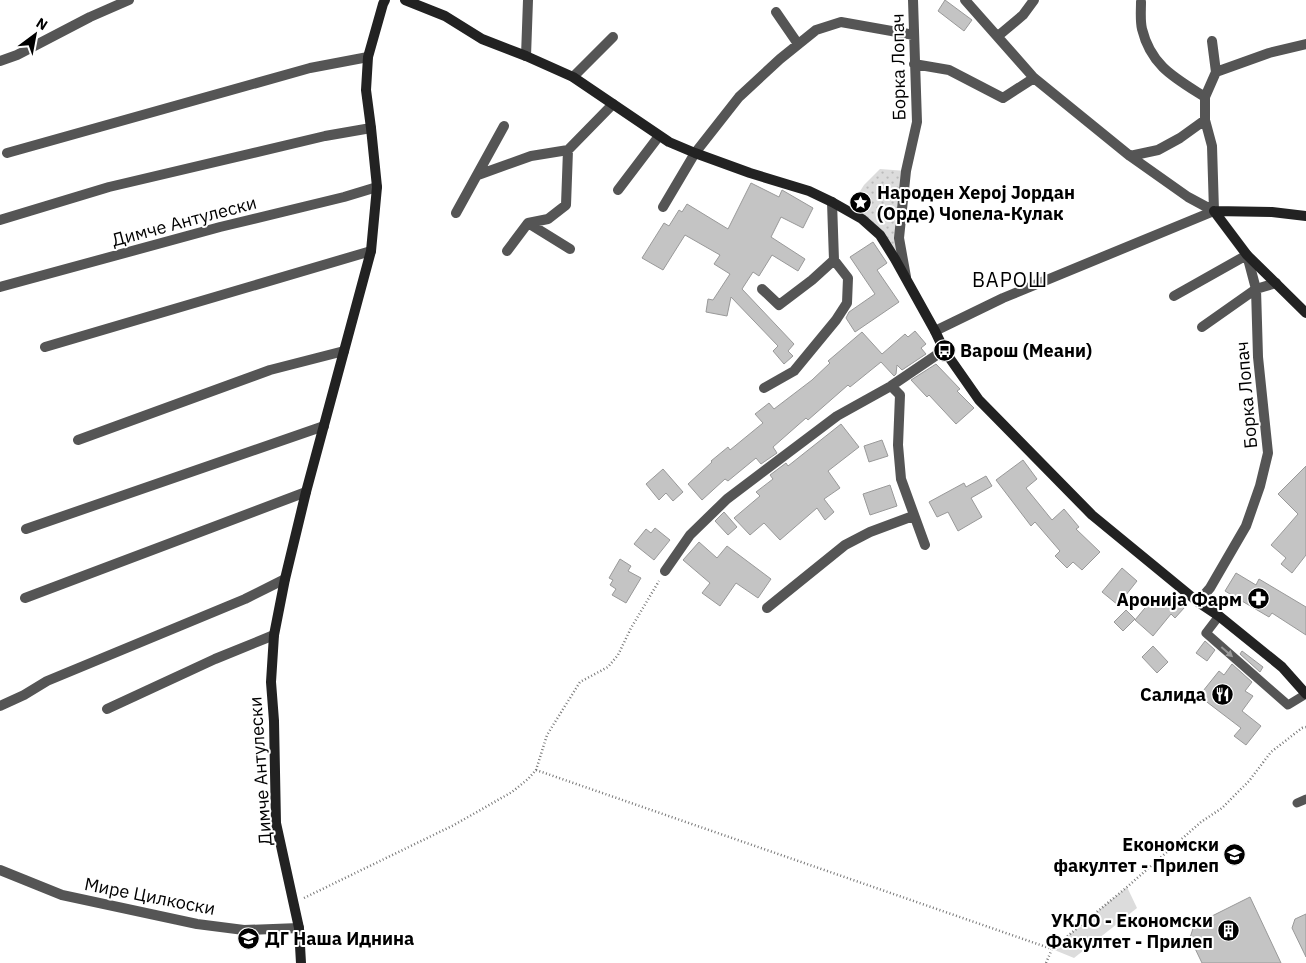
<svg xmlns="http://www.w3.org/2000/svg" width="1306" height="963" font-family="'IBM Plex Sans',sans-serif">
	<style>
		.green { fill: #dcdcdc }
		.park { fill: url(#park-dots) }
		.building { fill: #c4c4c4; stroke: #999 }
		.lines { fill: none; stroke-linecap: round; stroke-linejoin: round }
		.path { stroke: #777; stroke-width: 2.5; stroke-dasharray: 1 2.5; stroke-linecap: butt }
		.lane { stroke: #555; stroke-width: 9 }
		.street { stroke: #555; stroke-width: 10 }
		.secondary { stroke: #222; stroke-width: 10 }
		.oneway { fill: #999 }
		.labels { text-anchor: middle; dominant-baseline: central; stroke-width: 4; stroke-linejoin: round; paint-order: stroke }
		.street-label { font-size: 18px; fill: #000; stroke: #fff }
		.poi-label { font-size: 18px; font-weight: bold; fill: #000; stroke: #fff; text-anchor: end }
		.quarter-label { font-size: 20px; letter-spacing: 1px; fill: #000; stroke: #fff }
	</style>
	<defs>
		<pattern id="park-dots" width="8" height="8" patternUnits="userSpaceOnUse" patternTransform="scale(1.25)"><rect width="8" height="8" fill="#dcdcdc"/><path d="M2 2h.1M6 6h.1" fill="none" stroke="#bbb" stroke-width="1.8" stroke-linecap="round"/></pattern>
	</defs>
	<rect width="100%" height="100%" fill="#fff"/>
	<path class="green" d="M1127 887 1137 908 1074 958 1052 949Z"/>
	<path class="park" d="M880 169 906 171 899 238 907 281 880 235 848 210 864 185Z"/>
	<path class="building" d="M945 0 972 20 964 31 938 11Z
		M751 183 779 197 782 190 813 208 803 228 781 217 771 237 805 259 798 271 772 255 759 276 753 272 742 289 794 344 788 351 793 356 784 364 773 351 778 346 731 297 727 316 706 312 708 299 713 300 730 274 714 264 720 255 685 235 663 270 642 258 664 223 669 226 679 210 682 212 687 204 728 229Z
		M873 242 887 263 877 270 899 302 855 332 846 318 849 312 875 294 850 257Z
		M915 331 926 344 921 348 926 354 902 370 897 365 896 374 894 376 881 362 850 387 848 385 808 420 806 418 773 447 777 453 761 464 756 458 728 481 725 479 702 500 688 484 712 462 711 461 728 447 730 450 763 423 755 414 769 403 774 409 812 380 830 363 828 361 862 332 882 354 905 334 908 337Z
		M936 364 960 389 957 391 974 408 956 424 929 395 927 397 911 380Z
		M841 424 859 447 828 471 840 488 824 499 834 512 825 520 817 508 780 540 764 523 750 535 734 518 760 496 756 492 773 479 770 475 786 463 788 466Z
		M882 440 888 456 869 462 864 446Z
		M1023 460 1037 479 1026 488 1052 520 1064 509 1079 527 1076 529 1100 552 1082 570 1073 562 1067 568 1055 556 1060 551 1035 522 1031 526 996 480Z
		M1306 466V555L1292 573 1281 564 1286 558 1271 545 1298 514 1278 494Z
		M663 469 683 492 673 501 666 493 659 500 646 484Z
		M986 476 992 486 971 498 982 517 958 531 948 512 937 517 929 502 964 483 966 487Z
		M890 485 897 506 870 515 863 494Z
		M724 512 737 527 728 535 715 521Z
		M655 528 670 540 654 560 634 544 646 529 651 533Z
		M699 542 717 558 727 546 771 579 758 598 736 583 720 606 702 593 710 583 683 560Z
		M620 559 631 566 628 571 641 578 626 603 612 595 616 589 610 585 613 580 609 578Z
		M1122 568 1137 581 1118 605 1102 592Z
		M1236 573 1256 585 1259 579 1306 607V635L1272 613 1269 617 1225 591Z
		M1154 597 1166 607 1173 597 1185 607 1175 618 1171 614 1153 636 1135 620Z
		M1126 610 1135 619 1123 631 1114 622Z
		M1205 641 1215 650 1207 661 1196 653Z
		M1153 646 1168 662 1157 673 1142 657Z
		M1242 651 1263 667 1260 672 1240 654Z
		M1232 664 1252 682 1245 691 1253 696 1242 711 1261 726 1246 745 1234 736 1241 728 1199 696 1219 671 1224 675Z
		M1250 897 1281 963H1202L1190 938 1194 925Z
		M1306 914V957L1292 928 1295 919Z"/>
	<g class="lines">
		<path class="path" d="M536 770 1052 949
			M304 898 454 825 512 792 528 779 536 770 547 735 560 714 580 682 608 667 618 655 631 628 659 581
			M1046 963 1052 949 1127 887 1201 822 1222 808 1249 781 1271 752 1302 728 1306 727"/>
		<path class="lane" d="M1219 616 1206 633 1288 705 1306 694
			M1297 803 1306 799"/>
		<path class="street" d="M965 0 1034 78 1130 156 1188 197 1214 211
			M1141 2C1141 11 1140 21 1142 29 1151 66 1175 78 1205 97
			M776 12 798 44
			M998 36 1023 15 1034 0
			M1212 41 1216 72
			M526 56 528 0
			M0 61 17 55 90 17 129 0
			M914 64 949 70 1003 98 1034 78
			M573 77 613 37
			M7 153 310 68 368 57
			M1130 156 1158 150 1180 138 1205 120
			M478 175 531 156 568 150 613 104
			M618 190 659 136
			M663 207 695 153 739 97 780 59 816 30 841 22 914 35
			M1214 211 1212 146 1205 120V97L1216 72 1269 53 1306 44
			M456 213 504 126
			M0 220 109 187 325 136 371 128
			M528 223 570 249
			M507 251 528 223 548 219 566 205 568 150
			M906 277 899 238 906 171 917 122 913 0
			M0 287 220 227 344 197 377 187
			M762 289 779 305 812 280 834 260 832 202
			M1174 296 1247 255 1256 289 1258 357 1268 453 1260 486 1246 526 1210 588 1198 602
			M1202 327 1256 289 1276 283
			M935 331 1003 298 1214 211
			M45 347 371 251
			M891 386 900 395 898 445 901 479 925 545
			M764 388 794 371 836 320 847 303 848 278 834 260
			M78 440 270 370 344 351
			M26 529 324 426
			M665 571 690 535 727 499 837 416 891 386 944 350
			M25 598 306 492
			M767 608 845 545 870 532 913 516
			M0 706 24 695 47 681 245 599 285 579
			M107 709 215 659 274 635
			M0 870 62 895 197 924 244 930 299 928"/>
		<path class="secondary" d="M405 0 445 16 482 39 526 56 573 77 669 142 695 153 750 173 809 191 832 202 862 219 880 235 895 259 935 331 944 350 979 400 1092 515 1198 602 1219 616 1282 667 1306 694
			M1214 211 1247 255 1306 313
			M1214 211 1272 212 1306 216
			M301 963 299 928 276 823 274 721 271 682 274 635 285 579 306 492 371 251 377 187 371 128 366 90 368 57 383 4 385 0"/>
	</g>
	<defs><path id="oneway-solid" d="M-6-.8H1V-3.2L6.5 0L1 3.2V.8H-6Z" transform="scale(1.25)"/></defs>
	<use class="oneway" href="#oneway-solid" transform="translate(1227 652) rotate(41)"/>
	<defs>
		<symbol id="sight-disc" viewBox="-11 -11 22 22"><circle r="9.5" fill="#000" stroke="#fff"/><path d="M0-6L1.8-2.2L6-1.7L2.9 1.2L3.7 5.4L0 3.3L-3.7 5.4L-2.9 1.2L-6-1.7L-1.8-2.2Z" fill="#fff"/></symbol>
		<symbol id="bus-disc" viewBox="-11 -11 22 22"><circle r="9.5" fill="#000" stroke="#fff"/><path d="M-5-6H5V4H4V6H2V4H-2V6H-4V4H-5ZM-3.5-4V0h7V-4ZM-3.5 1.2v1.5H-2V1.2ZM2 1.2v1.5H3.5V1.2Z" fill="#fff"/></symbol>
		<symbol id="pharmacy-disc" viewBox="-11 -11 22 22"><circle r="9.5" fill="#000" stroke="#fff"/><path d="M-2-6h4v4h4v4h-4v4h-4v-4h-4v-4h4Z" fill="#fff"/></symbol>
		<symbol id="restaurant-disc" viewBox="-11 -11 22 22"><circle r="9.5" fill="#000" stroke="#fff"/><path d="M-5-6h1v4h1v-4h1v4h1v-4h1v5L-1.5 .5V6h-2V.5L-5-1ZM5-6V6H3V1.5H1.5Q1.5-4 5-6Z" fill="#fff"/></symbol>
		<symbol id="university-disc" viewBox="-11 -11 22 22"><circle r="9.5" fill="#000" stroke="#fff"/><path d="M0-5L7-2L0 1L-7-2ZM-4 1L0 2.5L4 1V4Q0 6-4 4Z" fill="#fff"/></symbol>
		<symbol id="building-disc" viewBox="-11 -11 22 22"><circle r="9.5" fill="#000" stroke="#fff"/><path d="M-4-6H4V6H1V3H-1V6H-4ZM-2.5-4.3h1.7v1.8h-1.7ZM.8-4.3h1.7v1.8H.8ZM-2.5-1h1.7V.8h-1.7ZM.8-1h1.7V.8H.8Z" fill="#fff"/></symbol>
		<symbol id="school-disc" viewBox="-11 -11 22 22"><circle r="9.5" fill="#000" stroke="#fff"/><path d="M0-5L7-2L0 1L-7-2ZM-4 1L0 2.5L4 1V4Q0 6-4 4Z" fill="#fff"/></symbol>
	</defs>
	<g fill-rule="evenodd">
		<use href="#sight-disc" x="848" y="190" width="25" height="25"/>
		<use href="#bus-disc" x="932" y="338" width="25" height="25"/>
		<use href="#pharmacy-disc" x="1246" y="586" width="25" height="25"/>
		<use href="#restaurant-disc" x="1210" y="682" width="25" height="25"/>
		<use href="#university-disc" x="1222" y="842" width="25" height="25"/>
		<use href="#building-disc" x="1216" y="918" width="25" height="25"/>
		<use href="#school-disc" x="236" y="926" width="25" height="25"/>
	</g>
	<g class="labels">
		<g class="street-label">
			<text transform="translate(898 67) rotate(-91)">Борка Лопач</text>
			<text transform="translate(184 221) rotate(-15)">Димче Антулески</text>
			<text transform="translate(1246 395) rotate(-95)">Борка Лопач</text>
			<text transform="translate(260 771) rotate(-94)">Димче Антулески</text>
			<text transform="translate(150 896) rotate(11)">Мире Цилкоски</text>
		</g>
		<g class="poi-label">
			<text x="877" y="192" text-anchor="start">Народен Херој Јордан<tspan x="877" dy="21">(Орде) Чопела-Кулак</tspan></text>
			<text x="960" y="350" text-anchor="start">Варош (Меани)</text>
			<text x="1242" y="599">Аронија Фарм</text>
			<text x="1206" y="694">Салида</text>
			<text x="1219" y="844">Економски<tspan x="1219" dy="21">факултет - Прилеп</tspan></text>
			<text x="1213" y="920">УКЛО - Економски<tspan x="1213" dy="21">Факултет - Прилеп</tspan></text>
			<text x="265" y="938" text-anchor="start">ДГ Наша Иднина</text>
		</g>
		<g class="quarter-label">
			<text x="1010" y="279">ВАРОШ</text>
		</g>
	</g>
	<g transform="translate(35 35) rotate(32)" stroke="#ffffff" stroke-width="4" paint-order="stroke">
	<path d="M0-4L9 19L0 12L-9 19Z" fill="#000000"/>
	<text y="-8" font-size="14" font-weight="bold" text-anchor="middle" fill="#000000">N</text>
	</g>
</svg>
